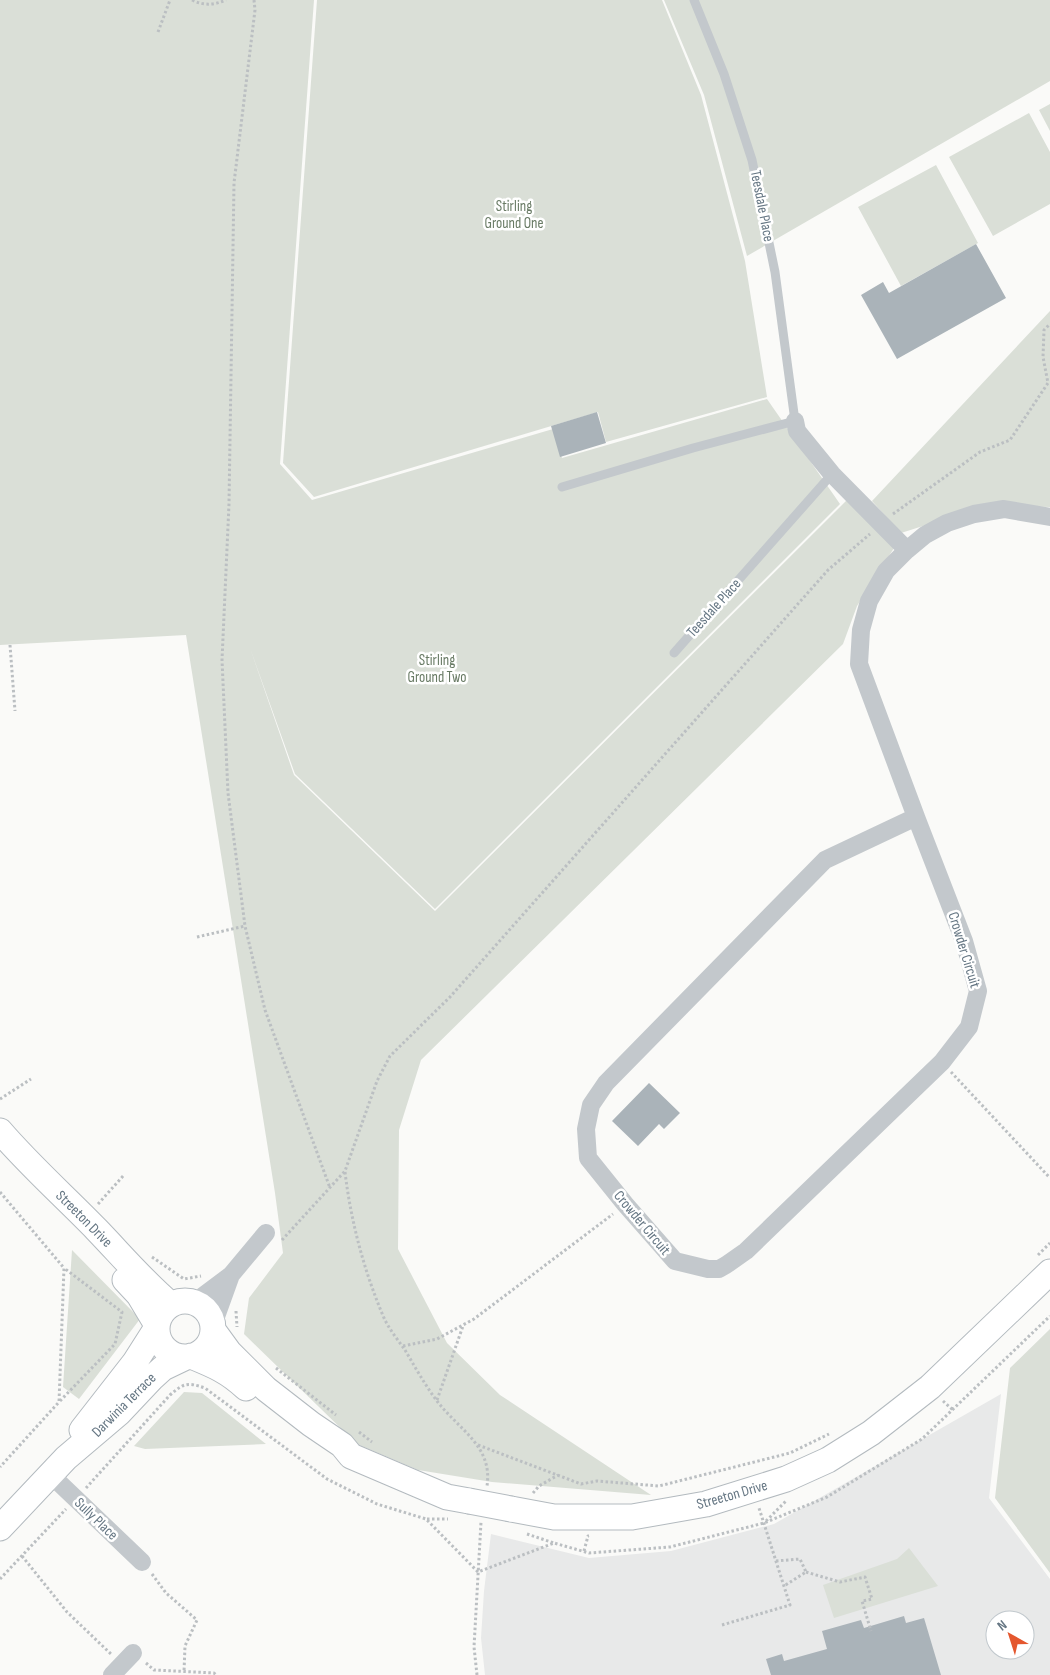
<svg xmlns="http://www.w3.org/2000/svg" width="1050" height="1675" font-family="'Sofia Sans Condensed',sans-serif">
	<style>
		.built { fill: #e8e9e9; fill-rule: evenodd }
		.park { fill: #dadfd7 }
		.building { fill: #aab3b9 }
		.lines { fill: none; stroke-linecap: round; stroke-linejoin: round }
		.secondary-casing { stroke: #b3babf; stroke-width: 27 }
		.path { stroke: #bbbfc2; stroke-width: 3; stroke-dasharray: 2.5 2.5; stroke-linecap: butt }
		.service { stroke: #c3c8cc; stroke-width: 9 }
		.minor { stroke: #c3c8cc; stroke-width: 18 }
		.secondary { stroke: #fff; stroke-width: 25 }
		.secondary-bridge-casing { stroke: #b3babf; stroke-width: 27; stroke-linecap: butt }
		.secondary-bridge { stroke: #fff; stroke-width: 25 }
		.labels { text-anchor: middle; dominant-baseline: central; stroke-width: 5; stroke-linejoin: round; paint-order: stroke }
		.park-label { font-size: 15px; fill: #687a64; stroke: #fff }
		.street-label { font-size: 15px; fill: #657683; stroke: #fff }
	</style>
	<rect width="100%" height="100%" fill="#fafaf8"/>
	<path class="built" d="M1001 1394 989 1498 1050 1579V1675H485L481 1638 484 1591 491 1534 589 1558 671 1551 774 1524ZM995 1620H1025V1650H995Z"/>
	<path class="park" d="M0 0H314L280 464 312 500 553 429 562 458 767 399 840 504 435 909 295 774 250 648 294 775 435 911 847 500 894 548 857 606 843 644 421 1060 399 1130 398 1249 447 1343 500 1395 651 1495 492 1482 418 1470 357 1444 244 1334 249 1298 283 1253 275 1193 186 635 0 645Z
		M317 0H662L701 95 745 261 767 397 606 442 598 412 314 497 283 463Z
		M664 0H1050V81L747 256 704 95Z
		M1050 104V131L1039 110Z
		M1029 113 1050 152V204L993 236 949 157Z
		M936 165 978 243 901 286 858 207Z
		M1050 311V507L989 505 901 533 872 501Z
		M72 1250 140 1319 79 1399 63 1387Z
		M1050 1329V1573L995 1498 1010 1368Z
		M184 1392 202 1393 266 1444 145 1449 134 1446Z
		M909 1548 938 1586 834 1618 823 1585 897 1559Z"/>
	<path class="building" d="M976 244 1006 298 897 359 861 295 883 282 889 293Z
		M597 412 606 443 560 457 551 426Z
		M649 1083 680 1113 664 1129 659 1124 638 1146 612 1121Z
		M904 1616 906 1623 924 1618 941 1675H771L766 1659 782 1654 784 1661 827 1649 822 1631 861 1620 864 1628Z"/>
	<g class="lines">
		<defs>
			<path id="secondary" d="M0 1131C30 1166 65 1197 97 1230 122 1256 143 1281 170 1304
				M125 1280 139 1295 157 1325
				M157 1329a28 28 0 1 1 56 0a28 28 0 1 1-56 0Z
				M213 1330 229 1352 266 1389 311 1424 342 1445 351 1456 447 1497 469 1501
				M191 1356C213 1365 228 1371 246 1388
				M82 1430 135 1362 156 1329
				M511 1509 554 1517H632L706 1504 786 1479 828 1460 871 1433 930 1387 1050 1272
				M0 1528 66 1458 119 1413 152 1378 163 1368 186 1357"/>
		</defs>
		<use href="#secondary" class="secondary-casing"/>
		<path class="path" d="M192 0C204 6 214 5 226 0
			M254 0 255 10 234 183 229 504 222 660 228 793 245 926 265 1010 330 1188
			M158 32 170 0
			M893 514 980 452 1010 440 1048 383 1043 357 1044 330 1050 324
			M10 645 15 711
			M197 937 245 926
			M951 1072 1050 1178
			M0 1099 31 1079
			M345 1172C351 1222 364 1271 384 1318 389 1329 398 1340 405 1350 415 1367 425 1385 437 1401 459 1430 493 1446 487 1486
			M0 1192 64 1268 59 1402 0 1467
			M98 1204 124 1175
			M282 1240 345 1171 377 1081 390 1056 450 997 828 570 870 534
			M1038 1255 1050 1243
			M152 1257 184 1279 201 1276
			M236 1311 237 1327
			M403 1346 437 1339 474 1319 613 1214
			M276 1368 336 1415
			M437 1400 463 1326
			M60 1401 115 1344 122 1312 64 1268
			M943 1401 953 1410
			M359 1432 372 1442
			M478 1445 581 1484 597 1481 659 1486 790 1453 829 1434
			M86 1488 170 1395C184 1383 187 1382 205 1388L327 1479 377 1504 426 1519 478 1572 554 1543 589 1553 670 1547 764 1523 827 1497 922 1439 1050 1316
			M533 1493 539 1486 558 1475
			M427 1519H448
			M766 1521 787 1500
			M527 1534 554 1543
			M584 1551 588 1536H589
			M22 1556 67 1612 112 1655
			M776 1561 800 1559 806 1572 784 1586
			M806 1572 840 1582 865 1577 872 1599 862 1601 871 1631
			M152 1574 166 1593 197 1620 185 1646 184 1672
			M0 1579 66 1509
			M722 1625 790 1605 759 1508
			M146 1663 154 1670 214 1673 216 1675
			M477 1675 474 1647 481 1522"/>
		<path class="service" d="M562 487 693 448 795 421 775 272 752 160 724 74 694 0
			M674 653 832 474"/>
		<path class="minor" d="M795 421 797 431 832 474 907 550
			M916 817 964 941 978 991 969 1027 942 1062 746 1251 726 1265 719 1269H708L675 1261 625 1204 588 1158 586 1129 591 1105 606 1083 825 860Z
			M916 817 859 664 861 630 869 601 886 571 907 550 925 535 947 523 974 514 1004 509 1050 517
			M195 1302 231 1275 266 1233
			M213 1325 231 1275
			M51 1475 142 1562
			M112 1675 133 1653"/>
		<use href="#secondary" class="secondary"/>
		<defs>
			<path id="secondary-bridge" d="M469 1501 511 1509"/>
		</defs>
		<use href="#secondary-bridge" class="secondary-bridge-casing"/>
		<use href="#secondary-bridge" class="secondary-bridge"/>
	</g>
	<g class="labels">
		<g class="park-label">
			<text x="514" y="206">Stirling<tspan x="514" dy="17">Ground One</tspan></text>
			<text x="437" y="660">Stirling<tspan x="437" dy="17">Ground Two</tspan></text>
		</g>
		<g class="street-label">
			<text transform="translate(762 206) rotate(79)">Teesdale Place</text>
			<text transform="translate(714 608) rotate(-48)">Teesdale Place</text>
			<text transform="translate(964 950) rotate(73)">Crowder Circuit</text>
			<text transform="translate(84 1219) rotate(45)">Streeton Drive</text>
			<text transform="translate(642 1223) rotate(50)">Crowder Circuit</text>
			<text transform="translate(124 1405) rotate(-45)">Darwinia Terrace</text>
			<text transform="translate(732 1495) rotate(-16)">Streeton Drive</text>
			<text transform="translate(96 1519) rotate(44)">Sully Place</text>
		</g>
	</g>
	<g transform="translate(1010 1635) rotate(321)"><circle r="24" fill="#ffffff" stroke="#c1c8cd"/>
	<path d="M0-4L9 19L0 12L-9 19Z" fill="#e4572e"/>
	<text y="-8" font-size="14" font-weight="bold" text-anchor="middle" fill="#657683">N</text>
	</g>
</svg>
